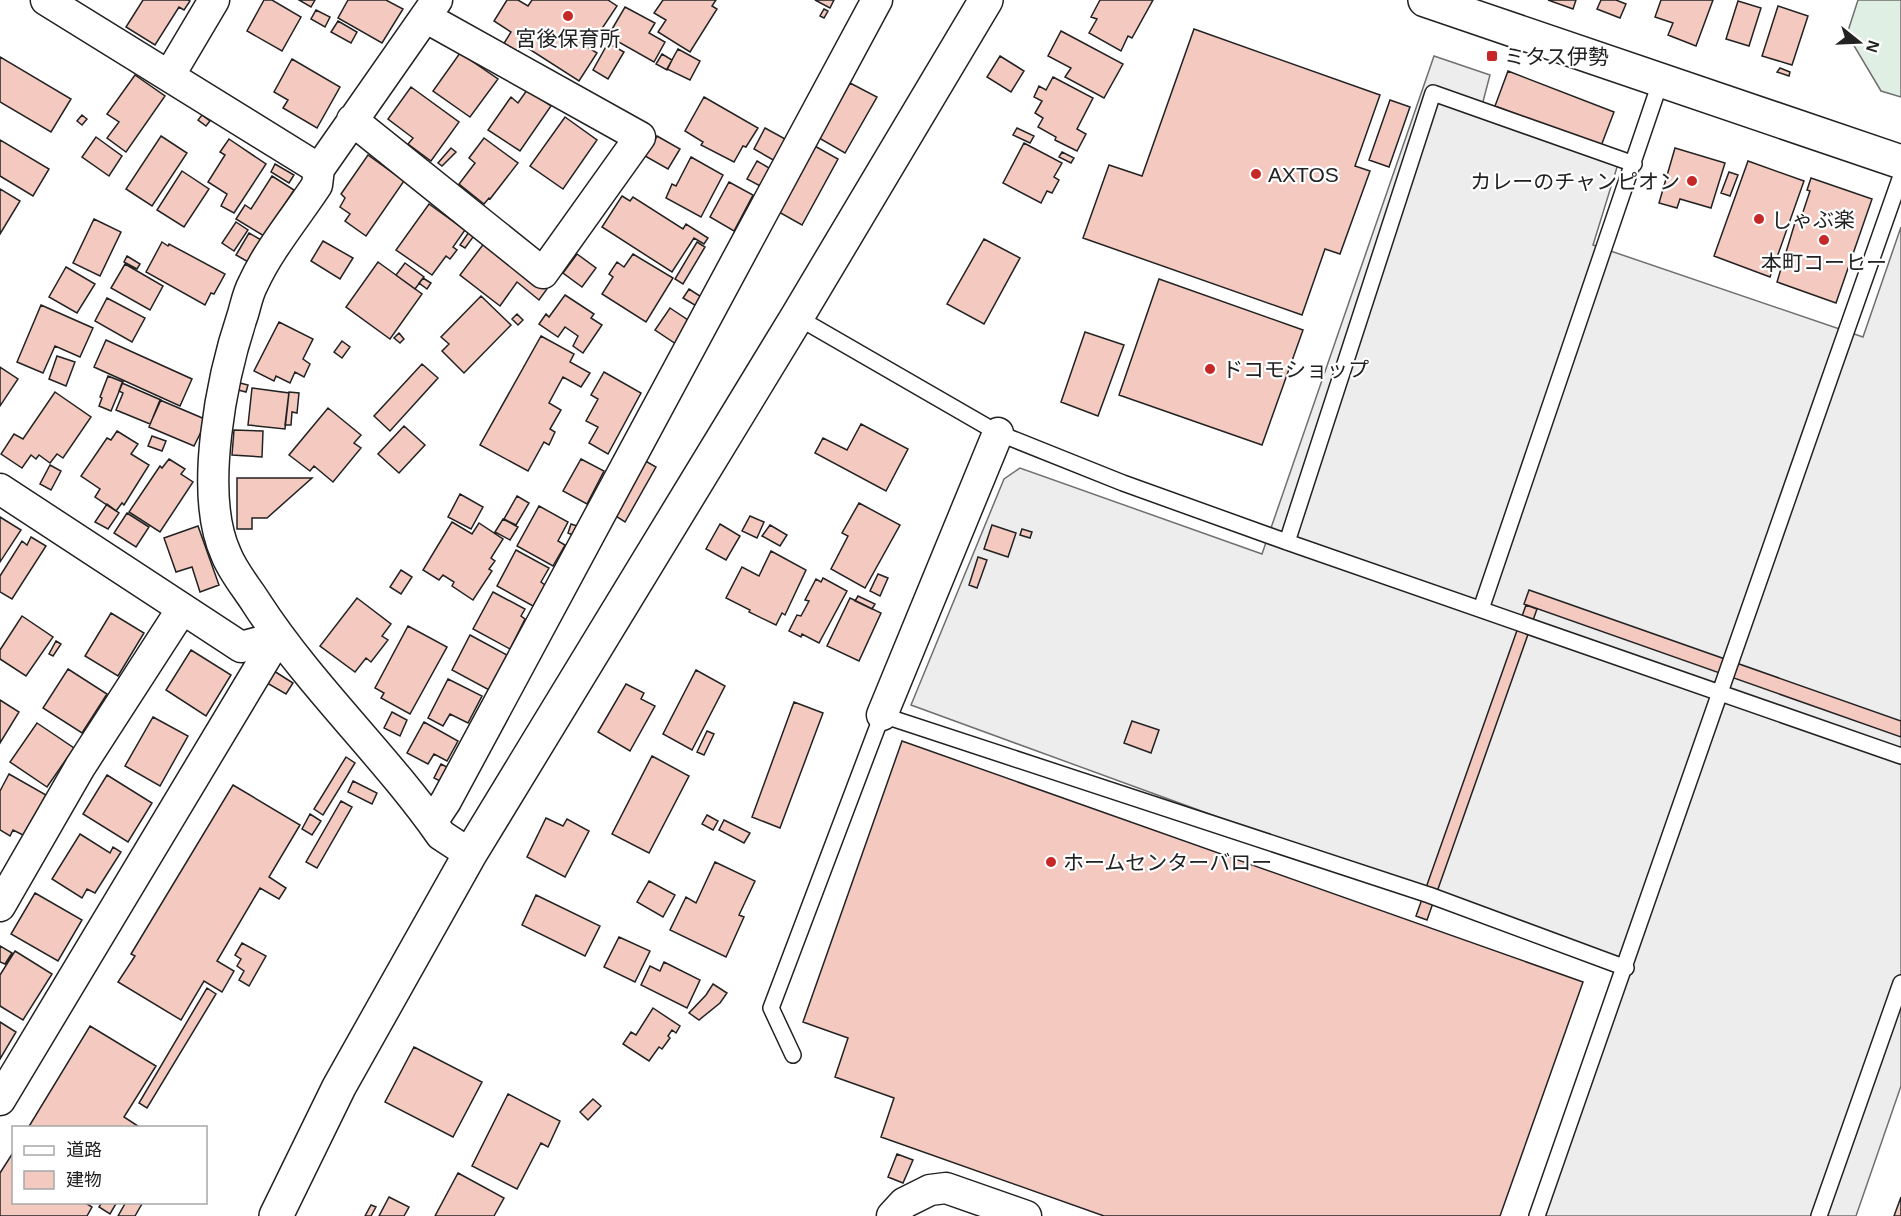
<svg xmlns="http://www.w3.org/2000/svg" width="1901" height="1216" font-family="Arial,'Noto Sans JP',sans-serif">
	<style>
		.green { fill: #e0efe3; stroke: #6f6f6f; stroke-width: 1.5 }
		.parking { fill: #ededed; stroke: #6f6f6f; stroke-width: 1.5 }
		.building { fill: #f3c9c0; stroke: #222; stroke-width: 1.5 }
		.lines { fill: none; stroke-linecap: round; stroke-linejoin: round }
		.lane-casing { stroke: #222; stroke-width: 18 }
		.street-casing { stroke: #222; stroke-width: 33 }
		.secondary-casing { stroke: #222; stroke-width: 36 }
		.lane { stroke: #fff; stroke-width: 15 }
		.street { stroke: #fff; stroke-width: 30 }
		.secondary { stroke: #fff; stroke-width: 33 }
		.poi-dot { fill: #c62828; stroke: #fff; stroke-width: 2 }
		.labels { text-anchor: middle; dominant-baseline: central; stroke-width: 4.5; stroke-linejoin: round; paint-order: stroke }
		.poi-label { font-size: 21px; fill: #222; stroke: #fff; text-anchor: start }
	</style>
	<rect width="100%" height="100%" fill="#fff"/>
	<path class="green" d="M1858 0H1901V97L1881 91 1847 34Z"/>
	<path class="parking" d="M1434 56 1490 75 1480 113 1618 164 1593 245 1863 337 1901 227V1086L1856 1216H1529L1620 964 911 705 1004 479 1020 468 1262 554Z"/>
	<path class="building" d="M143 0H188L190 1 184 10 179 7 155 45 126 27Z
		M264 0H272L301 17 282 51 247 31Z
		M299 0H315L311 7Z
		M348 0H386L403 9 382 43 338 18Z
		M507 0H518L528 6 532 0H608L617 6 589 48 597 53 579 81 523 45 516 53 503 45 511 32 494 21Z
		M663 0H716L712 6 717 9 690 52 658 32 666 20 654 13Z
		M815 0H834L830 8Z
		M1100 0H1153L1132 38 1128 36 1121 51 1089 33 1097 19 1091 17Z
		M1548 0H1576L1573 9Z
		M1601 0H1616L1626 4 1620 18 1597 9Z
		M1661 0H1713L1696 46 1668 35 1673 23 1655 17Z
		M1738 1 1761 8 1749 46 1726 39Z
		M1778 6 1808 16 1792 65 1762 56Z
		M625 7 655 23 649 33 665 42 654 62 608 36Z
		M824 9 828 11 824 18 820 16Z
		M316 10 330 17 325 27 311 19Z
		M338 21 357 32 351 43 331 32Z
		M1194 29 1380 95 1355 166 1370 171 1340 254 1325 249 1302 315 1083 238 1109 165 1142 176Z
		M1061 31 1123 64 1104 98 1065 77 1071 68 1048 56Z
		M608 43 624 52 608 79 593 70Z
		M678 49 700 61 690 80 667 69Z
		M460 53 498 79 470 117 433 91Z
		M662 54 672 60 667 70 656 64Z
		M1000 56 1024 71 1011 92 987 77Z
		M0 57 71 99 51 132 0 102Z
		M292 59 340 87 317 128 283 108 288 100 274 92Z
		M1780 68 1790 72 1789 76 1777 72Z
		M1508 71 1614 112 1601 146 1495 106Z
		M135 75 165 96 126 152 107 138 119 122 107 114Z
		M1053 77 1093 98 1077 129 1086 134 1077 151 1055 140 1056 137 1038 127 1043 118 1035 113 1042 101 1034 97 1039 86 1046 90Z
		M850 83 877 97 845 153 819 138Z
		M411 87 459 122 431 161 408 144 413 138 388 119Z
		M527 90 551 106 520 151 488 130 511 97 518 103Z
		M704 97 758 128 746 147 743 146 734 162 701 145 703 142 685 131Z
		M1390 100 1410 107 1389 167 1369 160Z
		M82 115 87 119 82 125 77 121Z
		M202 115 210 121 206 126 198 120Z
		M565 117 597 140 563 189 530 166Z
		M765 128 787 140 775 161 754 149Z
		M1017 128 1034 136 1030 143 1013 135Z
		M161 136 187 153 152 206 126 189Z
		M657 136 680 149 668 169 645 156Z
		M96 137 122 156 109 176 82 157Z
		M484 138 518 163 490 199 489 198 484 204 459 184 475 163 469 158Z
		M229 139 266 164 234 213 221 206 227 194 208 182 225 155 220 152Z
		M0 140 49 169 33 196 0 176Z
		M1024 143 1062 163 1054 177 1059 180 1052 193 1047 191 1041 203 1003 183Z
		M813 145 838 159 802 225 777 211Z
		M451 148 456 152 442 166 438 163Z
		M1675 148 1725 163 1711 208 1680 199 1677 208 1659 203Z
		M1062 152 1074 158 1071 163 1059 157Z
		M368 155 404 181 366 236 345 221 350 214 340 207 345 198 341 194Z
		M691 157 723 175 701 217 666 198 672 184 676 186Z
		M757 161 771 169 762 187 747 179Z
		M1748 161 1804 181 1770 277 1714 256Z
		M275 164 294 175 289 183 271 172Z
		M182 171 209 189 184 227 157 210Z
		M1729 172 1738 175 1730 196 1721 193Z
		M272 176 294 190 264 236 236 219 245 205 251 209Z
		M1811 178 1872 199 1836 303 1777 282 1797 216 1801 218 1810 191 1807 190Z
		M729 182 753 195 734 231 710 217Z
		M0 189 20 201 0 234Z
		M622 196 630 201 633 197 683 229 686 224 708 238 704 244 694 238 672 272 602 227Z
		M429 204 465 230 453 247 457 250 450 259 446 256 432 275 396 250Z
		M94 219 121 232 100 276 73 263Z
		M236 222 248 230 234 251 222 243Z
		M471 229 476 233 465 248 460 245Z
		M249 233 263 241 250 263 236 255Z
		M984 239 1020 258 984 324 947 304Z
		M323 241 353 258 340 279 311 261Z
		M162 242 168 246 169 244 225 274 214 294 211 293 205 305 146 272Z
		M485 242 547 289 539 300 517 282 500 306 460 275Z
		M697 242 705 247 683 284 675 279Z
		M577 254 596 268 582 287 563 273Z
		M633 254 673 278 646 322 602 294 613 277 609 274 617 262 624 267Z
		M127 256 140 264 137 269 124 262Z
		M378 262 422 294 390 339 346 307Z
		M405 263 424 277 415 289 396 275Z
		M125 264 163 286 150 310 111 288Z
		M66 267 95 284 77 313 49 297Z
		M423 278 431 283 427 289 419 283Z
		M1159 279 1303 330 1262 445 1119 395Z
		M689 289 703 298 698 307 683 298Z
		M565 295 594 314 591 318 602 325 583 353 573 346 578 336 565 327 558 337 539 324 546 314 549 317Z
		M481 296 511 325 464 373 442 351 449 344 441 337Z
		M107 298 145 318 132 342 95 321Z
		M41 305 93 328 80 357 55 346 43 373 17 362Z
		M670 308 691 322 676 344 655 330Z
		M517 314 523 320 518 325 512 319Z
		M279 322 313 339 303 359 310 364 304 377 295 372 290 383 276 376 274 381 254 371Z
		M1085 332 1124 345 1098 416 1061 402Z
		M399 333 404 339 400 343 394 338Z
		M541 336 574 354 570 362 590 373 581 387 563 377 549 403 561 410 550 429 555 432 549 445 544 442 528 471 480 445Z
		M106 340 192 379 180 406 94 367Z
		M342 341 350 347 342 358 334 352Z
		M57 356 75 362 66 386 49 379Z
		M422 364 438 378 390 431 374 416Z
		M0 367 18 379 0 406Z
		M604 372 641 393 608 454 589 443 598 427 586 421 598 399 591 395Z
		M108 376 123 382 111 411 99 406 102 398 100 397Z
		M122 383 161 400 150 424 116 410 123 393 119 391Z
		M240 383 248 385 246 392 238 390Z
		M252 388 289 393 285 429 248 425Z
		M55 392 91 417 63 458 57 454 50 463 39 455 36 459 31 455 22 468 1 454 14 434 23 439Z
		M289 392 299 393 297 413 292 412 291 425H285Z
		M160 400 207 420 194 446 149 427Z
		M328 408 361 435 354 443 361 448 333 482 314 466 310 471 289 455Z
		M861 424 908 449 886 491 815 453 823 438 847 450Z
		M404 426 425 445 399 473 378 454Z
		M234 430 263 431 262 457 232 455Z
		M117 431 138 444 131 454 149 465 124 505 122 503 116 511 95 497 100 489 81 476 107 438 111 440Z
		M152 436 166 441 162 451 148 446Z
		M169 459 185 469 181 474 193 482 160 532 129 512 160 466 162 468Z
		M581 459 604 471 587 504 563 491Z
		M642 459 656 467 625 522 611 513Z
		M50 465 61 471 51 490 40 484Z
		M237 478H312L267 518H252V529H237Z
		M460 494 483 507 471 529 448 517Z
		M517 496 529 503 516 525 504 519Z
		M859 503 900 525 865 588 831 569 848 536 842 533Z
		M107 504 119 513 108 529 95 522Z
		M539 506 568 522 558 541 565 545 553 566 517 546Z
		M127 513 149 527 136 547 114 533Z
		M750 516 764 522 757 538 742 531Z
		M0 517 21 530 0 562Z
		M503 519 518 527 510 540 495 532Z
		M452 522 472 534 479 523 503 539 491 558 495 561 489 569 492 571 473 600 452 586 454 582 443 575 439 580 423 570Z
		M571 524 577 526 573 535 568 533Z
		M720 524 740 536 726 560 706 549Z
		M770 525 787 535 780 546 762 536Z
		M992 525 1016 533 1008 557 984 549Z
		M198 526 219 585 200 592 192 567 176 572 164 538Z
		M1022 529 1032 532 1030 538 1020 535Z
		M31 537 46 546 12 599 0 592V576L22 541 27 545Z
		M516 550 549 568 541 582 545 585 533 606 497 586Z
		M771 551 806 570 785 615 782 613 776 625 749 612 750 610 726 598 742 567 759 576Z
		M978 557 987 560 977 588 969 585Z
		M401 570 412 577 401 594 390 587Z
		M878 574 888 578 880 596 870 591Z
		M823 578 847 591 819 643 802 634 801 637 789 631 797 615 801 616 809 601 805 600 816 579 821 582Z
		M1529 590 1901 721V737L1524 604Z
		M493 592 525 609 521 616 525 619 510 649 473 629Z
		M858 596 875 604 872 609 855 601Z
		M357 598 391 624 382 636 388 640 371 662 366 658 355 672 320 646Z
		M850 598 881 613 859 661 827 646Z
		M1526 605 1537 609 1427 920 1416 916Z
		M111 613 144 633 118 676 85 656Z
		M22 616 53 637 26 676 0 659V650Z
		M408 626 447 647 410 714 381 698 384 693 375 688Z
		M470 635 507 655 491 691 452 670Z
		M56 641 61 644 53 656 49 654Z
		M191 650 231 675 206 716 166 690Z
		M68 669 107 694 82 733 43 708Z
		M696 670 725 686 692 750 663 734Z
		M274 671 293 683 286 694 267 683Z
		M448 679 482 696 468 723 450 714 443 726 428 718Z
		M626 684 644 693 641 699 655 706 630 751 598 732Z
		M0 700 19 712 0 743Z
		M794 702 823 713 780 828 752 817Z
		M392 712 407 720 400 736 384 728Z
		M153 717 188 736 160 786 125 766Z
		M1132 721 1159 730 1151 753 1124 743Z
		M424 722 458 741 447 761 434 754 428 764 407 753Z
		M37 723 74 748 47 787 10 762Z
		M707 731 714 734 704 755 697 752Z
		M902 741 1583 982 1500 1216H1104L881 1137 894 1098 835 1077 848 1038 803 1022Z
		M652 756 689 776 649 853 612 834Z
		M346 757 355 763 323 815 314 809Z
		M441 764 447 767 440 781 434 778Z
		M9 774 46 795 23 835 13 830 10 836 0 830V791Z
		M107 775 152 803 128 842 83 814Z
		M353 781 377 793 372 804 348 792Z
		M233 785 300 825 269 877 286 888 279 899 260 888 217 961 234 971 222 992 204 981 181 1020 118 982 135 956 131 954Z
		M341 801 352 807 317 868 306 862Z
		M310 814 321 821 312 835 302 829Z
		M707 815 718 821 713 830 702 824Z
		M546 818 563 826 567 819 589 831 565 877 527 857Z
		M724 820 750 833 744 843 719 830Z
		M80 834 110 853 113 847 121 852 95 893 87 889 82 898 52 879Z
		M715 862 755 881 739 915 744 917 726 957 670 930 686 897 696 903Z
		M649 881 675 895 663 917 637 902Z
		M35 893 82 920 58 961 11 934Z
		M536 895 600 926 585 956 522 925Z
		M619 937 650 951 635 982 604 967Z
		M242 943 266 956 249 986 239 980 244 971 237 966 241 959 235 955Z
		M0 946 12 953 5 964 0 962Z
		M15 951 52 974 23 1020 0 1006V975Z
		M664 962 700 980 687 1008 641 985 650 966 660 971Z
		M713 984 727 993 720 1003 699 1020 689 1013 706 995Z
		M207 988 216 994 147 1108 139 1103Z
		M653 1008 680 1026 676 1033 672 1030 668 1036 670 1038 662 1049 659 1047 649 1061 623 1044 631 1032 636 1035Z
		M0 1022 16 1032 0 1059Z
		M90 1026 156 1066 124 1117 141 1128H28Z
		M414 1047 482 1082 453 1137 385 1102Z
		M508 1094 560 1121 548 1147 541 1143 517 1189 472 1166Z
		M593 1099 601 1106 588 1120 580 1112Z
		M14 1151V1202H84L92 1207 87 1216H0V1173Z
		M897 1154 913 1160 903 1183 888 1177Z
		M458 1173 504 1198 494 1216H435Z
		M389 1197 409 1207 404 1216H379Z
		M1901 1197V1216H1894Z
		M102 1202H117L110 1214 99 1207Z
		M126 1202H143L135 1216H118Z
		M371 1205 376 1207 371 1216H365Z"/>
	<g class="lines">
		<defs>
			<path id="lane" d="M797 317 998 433 1123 483 1287 542 1901 756
				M1287 542 1433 93 1634 164
				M1481 609 1661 80
				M793 1055 771 1008 882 715 1429 895 1626 968
				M1537 1216C1661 870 1778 522 1901 176
				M1819 1216 1901 983"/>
			<path id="street" d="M46 0 319 169
				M437 0 319 169 317 185C296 217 269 249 253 284 248 293 246 304 243 314 222 376 198 493 226 554 233 572 247 588 257 604 311 687 385 755 441 835L470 854
				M169 76 214 0
				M352 120 543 273 640 137 425 17
				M0 489 241 647 278 637
				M882 715 998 433
				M432 822 446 801 877 0
				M0 906 80 767 182 609
				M0 1100 278 637
				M892 1216 904 1203 930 1190 946 1188 1026 1216"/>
			<path id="secondary" d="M1425 0 1901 162
				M276 1216 339 1087 470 854 797 317 986 0"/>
		</defs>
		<use href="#lane" class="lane-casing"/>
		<use href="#street" class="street-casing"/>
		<use href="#secondary" class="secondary-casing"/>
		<use href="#lane" class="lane"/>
		<use href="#street" class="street"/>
		<use href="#secondary" class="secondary"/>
	</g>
	<g class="poi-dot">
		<circle cx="568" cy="16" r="6"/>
		<rect x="1486" y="50" width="12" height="12" rx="3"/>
		<circle cx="1256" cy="174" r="6"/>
		<circle cx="1692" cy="181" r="6"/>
		<circle cx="1759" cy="219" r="6"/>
		<circle cx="1824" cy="240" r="6"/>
		<circle cx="1210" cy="369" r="6"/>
		<circle cx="1051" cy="862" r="6"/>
	</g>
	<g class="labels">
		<g class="poi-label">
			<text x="568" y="38" text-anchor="middle">宮後保育所</text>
			<text x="1504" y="56">ミタス伊勢</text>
			<text x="1268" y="174">AXTOS</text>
			<text x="1680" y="181" text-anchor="end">カレーのチャンピオン</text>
			<text x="1771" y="219">しゃぶ楽</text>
			<text x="1824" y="262" text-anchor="middle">本町コーヒー</text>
			<text x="1222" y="369">ドコモショップ</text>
			<text x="1063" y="862">ホームセンターバロー</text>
		</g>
	</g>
	<rect x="12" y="1126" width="195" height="78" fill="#ffffff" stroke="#a7a7a7" stroke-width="1.5"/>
	<rect x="24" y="1146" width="30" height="9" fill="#ffffff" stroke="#a7a7a7" stroke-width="1.5"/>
	<text x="66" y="1156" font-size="18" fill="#222222">道路</text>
	<rect x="24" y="1171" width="30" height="18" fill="#f3c9c0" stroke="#a7a7a7" stroke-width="1.5"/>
	<text x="66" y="1186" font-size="18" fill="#222222">建物</text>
	<g transform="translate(1859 42) rotate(108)" stroke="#ffffff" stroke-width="4.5" paint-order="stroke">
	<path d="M0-4.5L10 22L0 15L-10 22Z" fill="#222222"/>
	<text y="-9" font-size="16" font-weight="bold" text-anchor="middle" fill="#222222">N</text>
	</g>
</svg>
